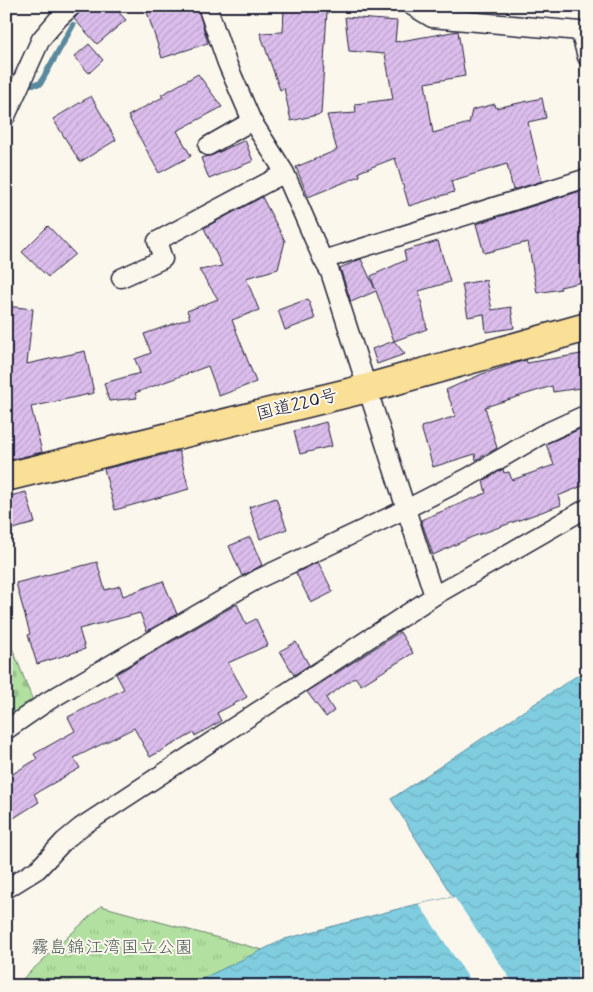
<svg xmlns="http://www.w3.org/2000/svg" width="593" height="992" font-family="Mynerve,'Klee One',sans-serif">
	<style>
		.cemetery { fill: url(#cemetery-stones); stroke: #6a816e }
		.park { fill: url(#park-tufts); stroke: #6a816e }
		.water { fill: url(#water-waves); stroke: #5a899e }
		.pier { fill: #fbf7ec }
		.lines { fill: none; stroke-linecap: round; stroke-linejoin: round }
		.stream { stroke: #5a899e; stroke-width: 6 }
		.building { fill: url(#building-hatch); stroke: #22223b }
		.street-casing { stroke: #22223b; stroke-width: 21 }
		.highway-casing { stroke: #22223b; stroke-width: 31 }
		.street { stroke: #fbf7ec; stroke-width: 18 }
		.highway { stroke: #fadf96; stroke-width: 28 }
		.labels { text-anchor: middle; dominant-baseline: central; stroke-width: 4; stroke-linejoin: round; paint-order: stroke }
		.street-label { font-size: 18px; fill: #22223b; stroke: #fbf7ec }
		.park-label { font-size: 18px; fill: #4d5b59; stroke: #fbf7ec }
	</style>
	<defs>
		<pattern id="cemetery-stones" width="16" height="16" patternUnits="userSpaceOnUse" patternTransform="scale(1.25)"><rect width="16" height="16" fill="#b1e0a0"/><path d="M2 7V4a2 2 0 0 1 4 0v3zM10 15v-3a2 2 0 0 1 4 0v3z" fill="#98c08b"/></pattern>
		<pattern id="park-tufts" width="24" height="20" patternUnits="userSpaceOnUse" patternTransform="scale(1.25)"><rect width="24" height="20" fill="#b1e0a0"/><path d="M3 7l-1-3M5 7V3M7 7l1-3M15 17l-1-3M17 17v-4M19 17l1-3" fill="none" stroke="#98c08b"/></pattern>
		<pattern id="water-waves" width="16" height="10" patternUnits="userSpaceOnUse" patternTransform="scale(1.25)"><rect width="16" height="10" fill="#80cde0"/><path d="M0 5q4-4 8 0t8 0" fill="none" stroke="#6eb0c1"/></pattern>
		<pattern id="building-hatch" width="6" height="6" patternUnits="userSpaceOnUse" patternTransform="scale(1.25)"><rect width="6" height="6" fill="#dcbeec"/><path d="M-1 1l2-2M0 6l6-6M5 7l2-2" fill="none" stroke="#bca3cb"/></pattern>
	</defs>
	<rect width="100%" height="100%" fill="#fbf7ec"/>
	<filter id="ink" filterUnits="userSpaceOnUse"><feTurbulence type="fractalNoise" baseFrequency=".02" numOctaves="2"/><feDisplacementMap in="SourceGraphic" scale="10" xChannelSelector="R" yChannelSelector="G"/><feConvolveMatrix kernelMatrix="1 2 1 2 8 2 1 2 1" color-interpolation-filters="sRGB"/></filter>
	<g filter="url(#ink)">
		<path class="cemetery" d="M6 632 33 701 6 718Z"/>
		<path class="park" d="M101 906 395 986H15Z"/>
		<path class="water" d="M587 669V986H187L285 939 409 906 453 897 391 799Z"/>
		<path class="pier" d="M454 897 515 986H474L419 904Z"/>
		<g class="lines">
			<path class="stream" d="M6 84H40L73 25"/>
		</g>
		<path class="building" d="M85 6H113L126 20 97 44 74 19Z
			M145 6H197L208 43 162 58Z
			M284 6H316V10L327 11 321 114 291 121 284 88 280 90 260 33 283 32Z
			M345 17 397 21 395 42 458 31 465 76 425 83 433 133 469 123 472 110 495 104 496 108 542 98 546 118 528 122 542 181 513 190 507 164 451 181 454 192 409 206 395 158 359 172 360 176 308 197 296 167 337 150 327 115 356 113 355 104 393 99 385 54 349 51Z
			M89 44 103 60 89 73 74 57Z
			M198 74 222 107 177 131 191 156 159 173 128 116 163 97 161 95Z
			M91 96 116 140 80 162 53 119Z
			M245 140 253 161 209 179 201 158 213 155Z
			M587 189V281L560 287 561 289 537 293 528 242 484 253 476 224Z
			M262 197 285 241 278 269 246 278 259 310 232 320 256 382 219 396 208 366 135 393 137 398 109 401 104 383 140 373 135 359 151 353 144 334 190 318 187 311 218 299 199 270 222 266 204 228Z
			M48 226 75 254 48 277 22 252Z
			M438 241 450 282 419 291 427 329 394 341 376 291 351 302 340 268 361 259 375 289 371 276 406 260 404 251Z
			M486 280 492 310 511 307 514 328 486 332 484 314 468 317 462 284Z
			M308 299 315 319 285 330 278 310Z
			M6 306 33 309 27 364 85 351 94 393 31 407 42 452 10 460 6 446Z
			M394 341 405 354 377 364 372 349Z
			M587 353V387L553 392 552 386 485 407 497 448 476 460 475 454 433 467 421 427 456 416 446 390 482 374 526 360 527 363Z
			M326 422 332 446 300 454 294 431Z
			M587 426V484L558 496 561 505 472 537 433 555 421 520 486 493 483 481 503 469 504 473 509 472 512 480 554 465 546 444Z
			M179 451 189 489 115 510 104 469Z
			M26 492 35 523 6 531V497Z
			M276 498 287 529 260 539 249 507Z
			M250 537 262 565 242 576 229 546Z
			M97 562 105 590 120 586 123 596 163 581 177 614 147 631 140 613 79 629 85 649 37 664 28 635 30 634 16 583Z
			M318 562 333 592 311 603 296 573Z
			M237 604 246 624 256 619 268 645 228 663 247 697 217 713 221 721 195 736 194 733 150 757 134 728 74 758 80 768 34 794 39 802 6 823V778L37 759 34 754 75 731 68 717 124 689 116 674Z
			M400 632 413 653 361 685 355 677 326 698 334 711 326 717 307 692Z
			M296 642 309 665 294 675 280 651Z"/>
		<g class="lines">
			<defs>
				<path id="street" d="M412 6 432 18 580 31H587
					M580 31 587 57
					M6 116 41 39 59 18 72 6
					M208 146 252 121
					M323 260 587 178
					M121 278 163 259 157 241 285 173
					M434 596 406 509 469 477 541 435 587 414
					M6 730 48 701 258 579 406 509 330 272 323 260 285 173 252 121 227 63 207 6
					M6 889 38 869 64 841 81 827 434 596 587 508"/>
				<path id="highway" d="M6 477 368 388 587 327"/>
			</defs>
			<use href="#street" class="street-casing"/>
			<use href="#highway" class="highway-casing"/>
			<use href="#street" class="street"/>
			<use href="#highway" class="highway"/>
		</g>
	</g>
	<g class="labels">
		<g class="street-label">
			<text transform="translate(297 405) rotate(-14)">国道220号</text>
		</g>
		<g class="park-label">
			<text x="112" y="948">霧島錦江湾国立公園</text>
		</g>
	</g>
	<rect width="593" height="992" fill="none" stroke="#fbf7ec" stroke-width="25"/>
	<rect x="12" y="12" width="568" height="967" fill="none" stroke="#22223b" stroke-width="2" filter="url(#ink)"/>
</svg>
